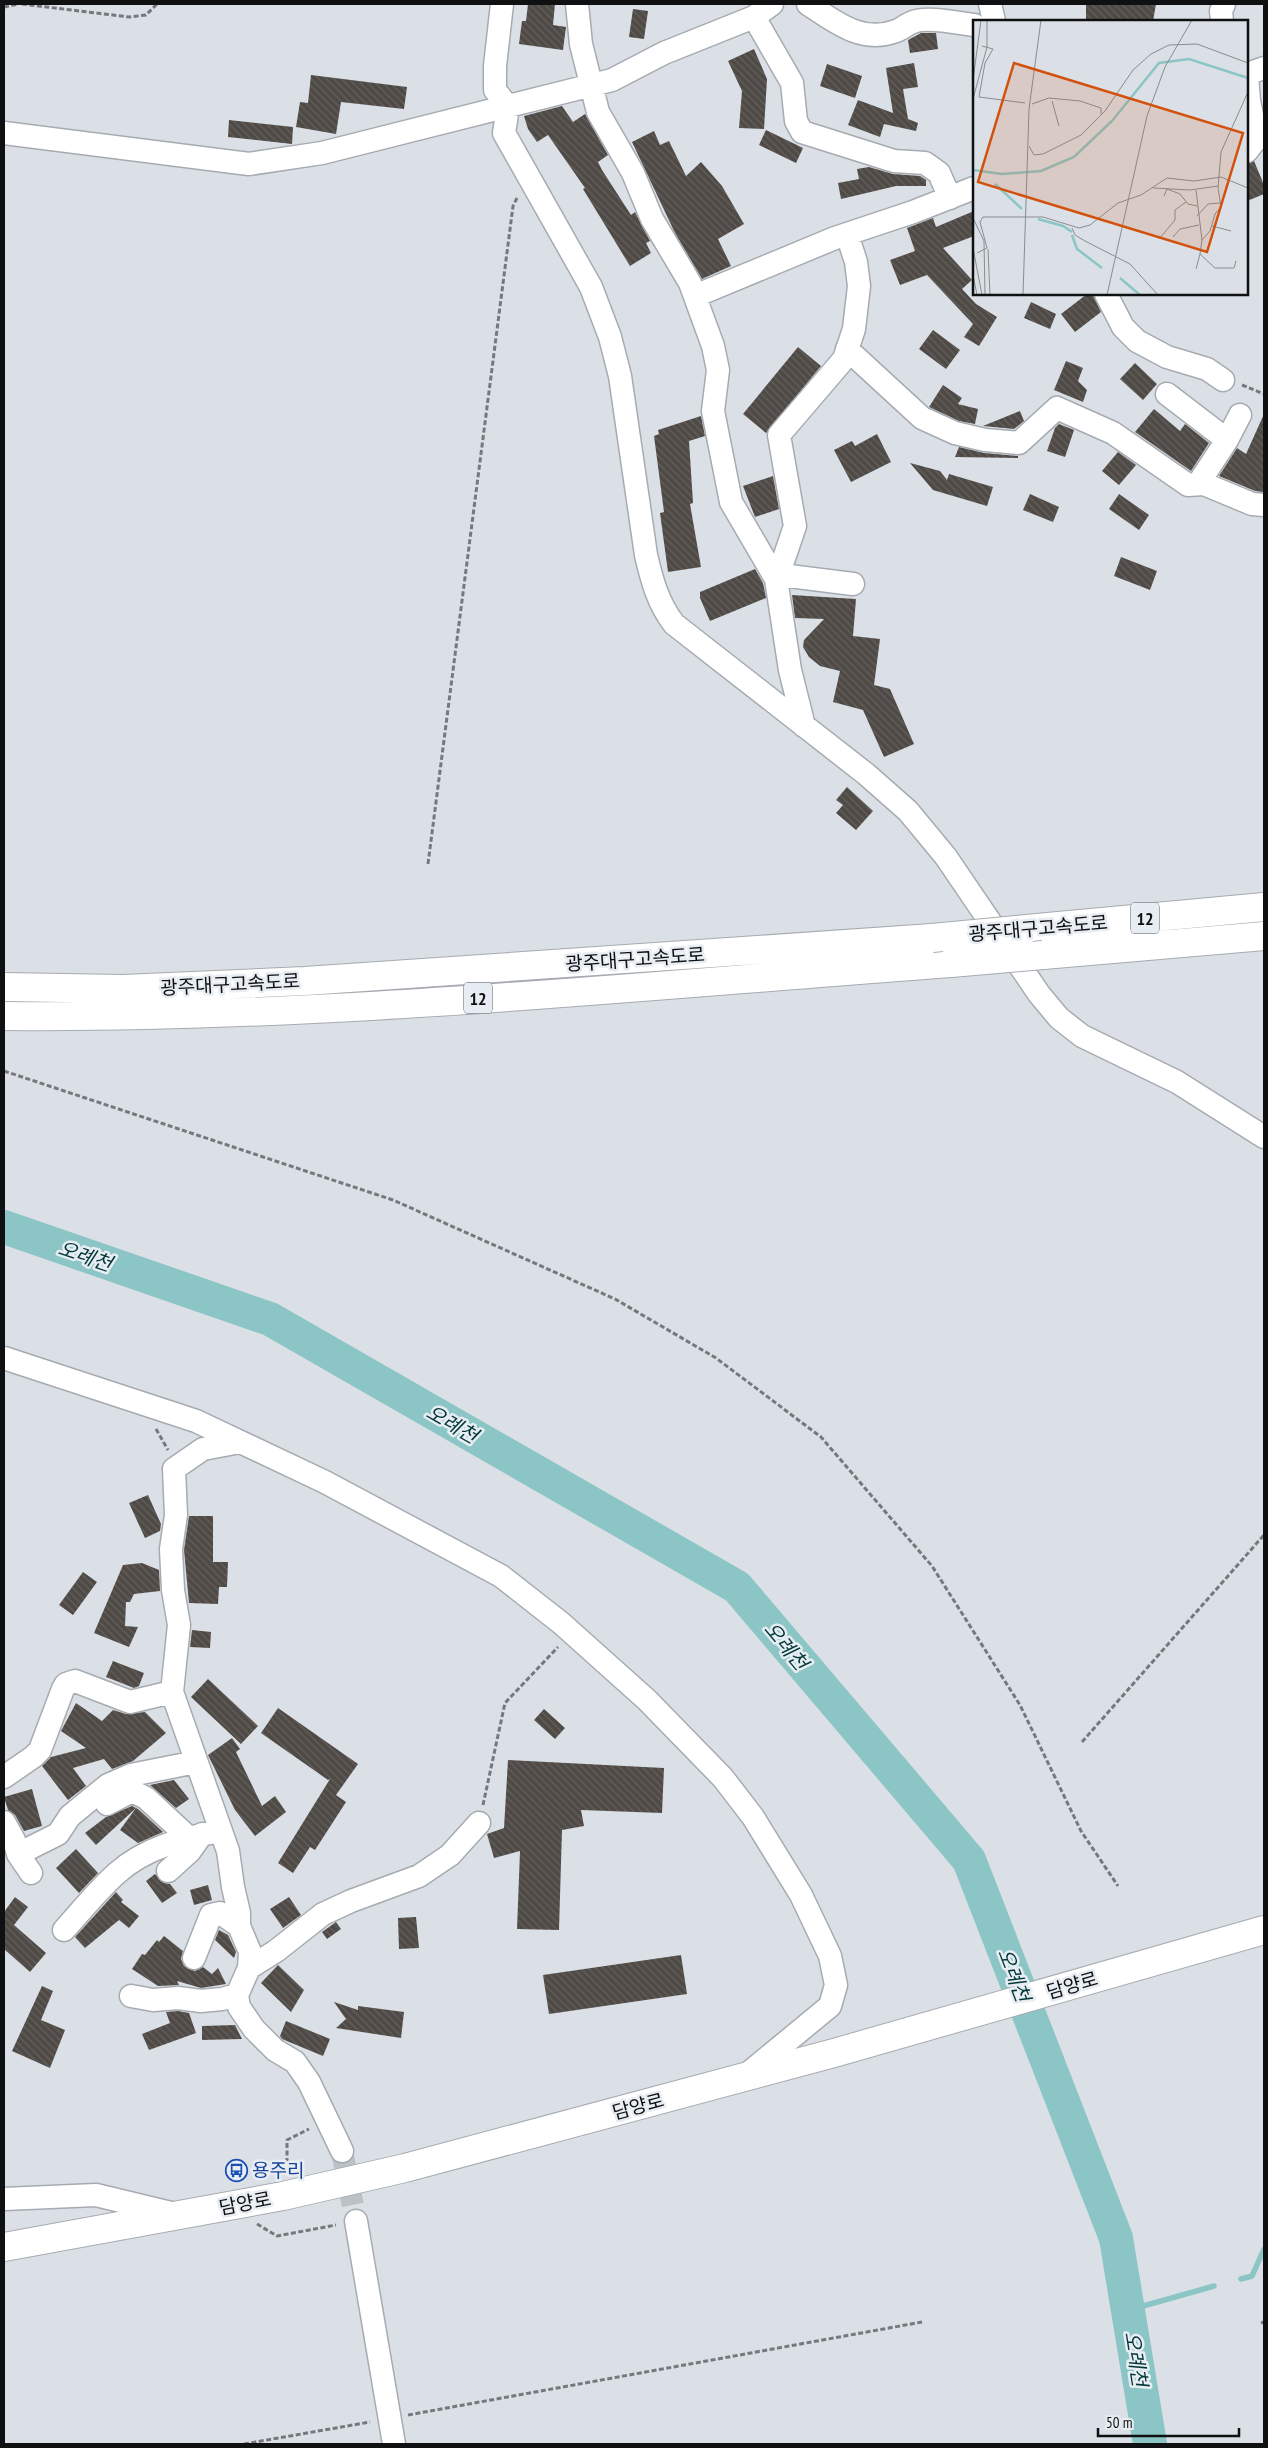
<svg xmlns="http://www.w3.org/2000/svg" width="1268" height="2448" font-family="'PT Sans Narrow','Noto Sans KR',sans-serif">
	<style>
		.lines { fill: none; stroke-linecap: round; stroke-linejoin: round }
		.stream { stroke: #8cc5c5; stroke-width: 5.5 }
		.river { stroke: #8cc5c5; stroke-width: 34 }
		.building { fill: url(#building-back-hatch) }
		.minor-tunnel { stroke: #bcc1c6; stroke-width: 22; stroke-dasharray: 22 11; stroke-linecap: butt }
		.minor-casing { stroke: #a6abb1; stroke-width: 25 }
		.highway-casing { stroke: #a6abb1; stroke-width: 30 }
		.path { stroke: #75787c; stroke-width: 3; stroke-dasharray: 5 2.5; stroke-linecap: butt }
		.minor { stroke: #fff; stroke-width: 22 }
		.highway { stroke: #fff; stroke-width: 28 }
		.highway-bridge-casing { stroke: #a6abb1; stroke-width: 30; stroke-linecap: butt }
		.highway-bridge { stroke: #fff; stroke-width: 28 }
		.labels { text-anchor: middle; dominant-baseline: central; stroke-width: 5; stroke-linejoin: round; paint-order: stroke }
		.shield { fill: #e8edf3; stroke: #4f5256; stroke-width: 1 }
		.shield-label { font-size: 18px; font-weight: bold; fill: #0e1012 }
		.street-label { font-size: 19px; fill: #0e1012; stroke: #e8edf3 }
		.transit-label { font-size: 19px; fill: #164399; stroke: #e8edf3; text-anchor: start }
		.water-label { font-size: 20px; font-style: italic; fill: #003838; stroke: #e8edf3 }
		.inset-river { fill: none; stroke: #8cc5c5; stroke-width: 2.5 }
		.inset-road { fill: none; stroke: #898d91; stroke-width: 1 }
		.view { fill: #d2520d; fill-opacity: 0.15; stroke: #d2520d; stroke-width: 2.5 }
		.inset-edge { fill: none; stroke: #0e1012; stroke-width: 2.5 }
	</style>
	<defs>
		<pattern id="building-back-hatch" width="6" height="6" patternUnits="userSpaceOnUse" patternTransform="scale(1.25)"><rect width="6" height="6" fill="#4f4a46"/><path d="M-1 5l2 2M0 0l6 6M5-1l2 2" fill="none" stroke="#64605d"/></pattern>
	</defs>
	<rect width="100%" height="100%" fill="#dbe0e6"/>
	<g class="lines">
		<path class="stream" d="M1241 2279 1252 2276 1264 2249
			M1129 2310 1214 2286"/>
		<path class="river" d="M4 1227 270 1319 737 1587 969 1860 1116 2238 1150 2444"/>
	</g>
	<path class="building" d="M528 4H555L553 25 566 27 563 50 519 44 522 21H526Z
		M1086 4H1156L1153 21H1086Z
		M633 9 648 11 644 39 629 37Z
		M921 33H936L938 49 910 53 908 40Z
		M754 49 767 79 764 129 739 128 742 91 728 61Z
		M914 63 918 87 903 89 908 119 918 123 916 131 884 124 880 137 848 125 858 100 893 113 886 68Z
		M827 64 862 76 855 98 820 86Z
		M311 75 407 87 404 109 341 102 336 134 296 127 300 102 308 103Z
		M562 106 573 122 585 114 608 155 598 162 602 170 631 215 635 212 650 241 646 243 651 253 630 266 583 189 585 188 548 135 537 142 528 129 524 116Z
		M229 120 293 127 292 144 228 137Z
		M766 130 803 148 796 163 759 145Z
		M654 131 660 145 669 141 686 176 701 162 722 186 744 224 718 239 731 266 702 279 675 233 632 142Z
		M1254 161 1264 185V194L1247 201V164Z
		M869 167 893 174 920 176 926 180V186H896L841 199 838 183 859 179 857 169Z
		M974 211V236L943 248 972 280 962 289 976 304 997 317 979 346 964 337 973 324 927 275 900 285 890 260 915 251 907 228 933 218 936 227Z
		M1087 294H1091L1094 297 1101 312 1075 332 1061 314Z
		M1031 302 1056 314 1050 329 1024 318Z
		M933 330 960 350 946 369 919 349Z
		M798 347 821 366 766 433 743 414Z
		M1066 361 1083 368 1078 381 1087 390 1083 402 1054 390Z
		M1135 363 1157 384 1143 400 1120 379Z
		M943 385 962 398 958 404 978 409 975 424 959 421 929 407Z
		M1154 409 1180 431 1185 424 1209 443 1191 471 1135 432Z
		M1020 411 1024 421 1014 429 983 426Z
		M1264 414V492L1255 491 1219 476 1237 448 1246 454Z
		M701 416 705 436 689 441 693 503 690 504 701 567 668 572 660 513 664 512 654 436 659 434 658 430Z
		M1059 424 1074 430 1065 457 1047 451 1055 428Z
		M877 434 891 462 851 482 834 450 852 441 855 446Z
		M959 447 984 453 1018 456V458L955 457Z
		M1118 452 1136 465 1119 485 1102 471Z
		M910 463 940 471 947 480 949 474 993 487 987 506 933 490Z
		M773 476 779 509 755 517 743 486Z
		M1030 494 1059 507 1053 522 1023 510Z
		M1119 494 1149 515 1139 530 1109 509Z
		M1121 557 1157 571 1150 590 1114 576Z
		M755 569 763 583 766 598 710 621 700 598V592Z
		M792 595 856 599 853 636 880 639 874 685 890 689 914 744 884 757 863 710 833 702 840 671 820 666 809 657 803 647 804 640 824 619 795 618Z
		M847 787 873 811 856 830 836 813 843 805 836 800Z
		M148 1495 161 1524 160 1531 145 1538 129 1503Z
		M189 1516H213V1562H228L227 1587H219L218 1604 189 1603 184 1550Z
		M142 1563 159 1570 160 1591 134 1594 130 1602H126L125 1626 138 1627 129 1647 94 1633 123 1565Z
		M83 1572 97 1582 73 1615 59 1605Z
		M192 1630 211 1632 210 1648 190 1647Z
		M113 1661 144 1673 139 1686 134 1688 106 1677Z
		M208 1679 258 1726 241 1744 191 1697Z
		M76 1703 102 1721 113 1710 126 1714 145 1712 166 1733 133 1761 112 1769 104 1759 73 1768 86 1786 68 1800 42 1766 51 1757 86 1748 61 1731Z
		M278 1708 358 1764 336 1795 346 1802 315 1850 310 1847 293 1873 278 1863 330 1779 328 1780 261 1733Z
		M544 1709 565 1728 555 1739 534 1720Z
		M232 1738 240 1749 236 1752 262 1806 275 1796 286 1812 255 1836 235 1810 208 1755Z
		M508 1760 664 1768 662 1813 581 1810 584 1826 562 1830 559 1930 517 1929 520 1851 494 1858 487 1834 504 1828Z
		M174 1780 189 1799 176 1808 150 1785Z
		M32 1789 42 1826 24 1831 15 1815 8 1810 4 1797Z
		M132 1806 136 1808 96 1845 85 1833 106 1817Z
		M136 1808 138 1809 163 1832 138 1843 120 1830Z
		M76 1849 98 1873 79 1893 56 1868Z
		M155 1874 164 1883 170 1884 177 1893 162 1903 146 1881Z
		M208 1885 212 1900 194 1905 190 1890Z
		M116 1892 123 1900 121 1902 139 1916 129 1928 119 1920 85 1948 75 1937Z
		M15 1897 28 1907 14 1925 46 1953 30 1972 4 1949V1912Z
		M289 1897 301 1915 283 1928 270 1909Z
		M416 1917 419 1948 399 1949 398 1918Z
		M336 1922 341 1929 327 1939 322 1932Z
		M219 1930 228 1935 236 1952 234 1958 215 1940Z
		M164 1936 183 1951 181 1959 184 1966 195 1971 203 1967 212 1974 218 1968 226 1984 201 1988 177 1981 179 1985 158 1986 132 1969 142 1954 145 1955 157 1940 159 1942Z
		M681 1955 687 1994 549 2014 543 1975Z
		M278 1965 304 1990 291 2012 261 1983Z
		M42 1986 53 1991 41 2020 65 2030 50 2068 12 2051Z
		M334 2002 358 2010V2006L404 2012 401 2038 336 2028 346 2019Z
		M178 2011 189 2013 196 2033 149 2050 142 2034 170 2023 166 2012Z
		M286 2021 330 2039 323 2056 282 2039 280 2036Z
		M235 2025 242 2039 202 2040V2026Z"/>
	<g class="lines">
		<path class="minor-tunnel" d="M342 2151 356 2221"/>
		<defs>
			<path id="minor" d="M502 4 495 66V90L508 107 504 133 591 287 610 337 620 376 646 555C652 581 658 603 674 624L866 774 908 811 946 857 1039 994 1059 1018 1082 1036 1177 1082 1264 1137
				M577 4 581 44 598 112 633 173 652 219 690 283 713 346 718 370 713 411 731 502 776 579 790 670 804 726
				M808 4C835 22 862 44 896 31 902 29 907 24 913 22 927 16 958 23 974 25
				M990 4 994 21
				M754 17 792 83 796 121 802 132 894 161 925 163 939 173 950 198
				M1222 21 1221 11 1224 4
				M1247 74 1264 68
				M1247 76 1249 101 1257 138 1247 151
				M4 133 249 164 322 153 612 80 664 53 754 17 772 4
				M1106 294 1123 327 1137 341 1167 357 1207 369 1223 380
				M695 296 835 238 913 212 974 188
				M847 349 922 418 955 433 985 440 1019 443 1057 408 1113 433 1188 485 1204 484 1252 504 1264 505
				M1167 394 1227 440 1198 484
				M1227 440 1240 415
				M773 574 780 570 795 526 779 435 844 359 854 329 859 286 856 262 847 234
				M773 574 853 584
				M4 1358 196 1421 325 1482 501 1576 561 1623 647 1700 723 1778 753 1817 801 1895 830 1956 836 1985 830 2006 745 2076
				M240 1442 203 1449 174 1469 176 1515 171 1549 173 1590 179 1625 172 1692 228 1851 233 1887 239 1913V1926L250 1952 249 1968 237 1995 239 2007 254 2029 275 2050 295 2062 309 2082 342 2151
				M4 1777 33 1757 40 1750 63 1689 66 1684 75 1681 130 1702 172 1692
				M107 1804 132 1791 146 1798 188 1837
				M4 1822 14 1840 18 1854 31 1873
				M18 1854 58 1834 70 1816 108 1785 131 1775 196 1762
				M168 1871 190 1851 202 1834
				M64 1930C81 1911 98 1890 117 1873 145 1848 183 1838 220 1831
				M194 1958 211 1915 220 1913 239 1926
				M249 1968 276 1951 323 1914 351 1901 419 1876 450 1855 479 1823
				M131 1996 153 2000 178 1998 201 2001 222 1999 237 1995
				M4 2199 96 2195 175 2214
				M356 2221 394 2444"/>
			<path id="highway" d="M1026 929 1264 907
				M1043 955 1264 936
				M4 987 123 989 305 981 932 938
				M4 1016C320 1019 636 986 951 963
				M4 2247 283 2196 405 2168 834 2053 1264 1930"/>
		</defs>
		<use href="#minor" class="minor-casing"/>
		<use href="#highway" class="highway-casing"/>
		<path class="path" d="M22 4 129 17 146 15 157 4
			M4 7 19 4
			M1242 385 1264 394
			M428 864 513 206 517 198
			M4 1071 393 1200 615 1299 716 1358 821 1437 932 1566 1020 1705 1081 1831 1118 1886
			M156 1429 168 1450
			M1082 1742 1264 1535
			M483 1805 505 1703 558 1647
			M287 2163V2140L309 2129
			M257 2224 277 2236 336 2225
			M1261 2323 1264 2322
			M408 2415 922 2322
			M244 2444 370 2422"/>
		<use href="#minor" class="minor"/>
		<use href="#highway" class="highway"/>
		<defs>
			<path id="highway-bridge" d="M932 938 1026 929
				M951 963 1043 955"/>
		</defs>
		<use href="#highway-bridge" class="highway-bridge-casing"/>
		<use href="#highway-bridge" class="highway-bridge"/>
	</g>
	<defs>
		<symbol id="bus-ring" viewBox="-11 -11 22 22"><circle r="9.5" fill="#e8edf3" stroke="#1a4fb4" stroke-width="1.5"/><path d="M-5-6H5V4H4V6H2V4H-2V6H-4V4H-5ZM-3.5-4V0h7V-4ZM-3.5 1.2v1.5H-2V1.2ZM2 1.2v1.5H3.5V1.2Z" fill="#1a4fb4"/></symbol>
	</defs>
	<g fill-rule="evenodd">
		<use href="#bus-ring" x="224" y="2158" width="25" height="25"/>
	</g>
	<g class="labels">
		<g class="shield">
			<rect x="1131" y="902.5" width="28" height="31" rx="4"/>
			<rect x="464" y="982.5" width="28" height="31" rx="4"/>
		</g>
		<g class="shield-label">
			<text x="1145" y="918">12</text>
			<text x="478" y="998">12</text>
		</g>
		<g class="street-label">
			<text transform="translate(1038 928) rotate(-5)">광주대구고속도로</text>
			<text transform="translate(635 959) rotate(-4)">광주대구고속도로</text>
			<text transform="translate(230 984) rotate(-3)">광주대구고속도로</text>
			<text transform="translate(1072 1985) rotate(-16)">담양로</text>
			<text transform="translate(638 2106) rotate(-15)">담양로</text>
			<text transform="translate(245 2203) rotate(-11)">담양로</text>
		</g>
		<g class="transit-label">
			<text x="252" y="2170">용주리</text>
		</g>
		<g class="water-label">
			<text transform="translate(85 1256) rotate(19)">오례천</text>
			<text transform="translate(452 1424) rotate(30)">오례천</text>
			<text transform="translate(786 1646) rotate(50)">오례천</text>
			<text transform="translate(1014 1975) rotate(69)">오례천</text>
			<text transform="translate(1136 2359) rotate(81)">오례천</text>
		</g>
	</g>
	<g transform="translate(973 20)">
		<rect width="275" height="275" fill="#dbe0e6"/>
		<path class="inset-river" d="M0 150 29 154 68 151 101 137 139 101 186 43 216 39 275 58M22 164 49 189M65 199 90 206 99 212M99 215 104 229 129 248M147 258 167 275"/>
		<path class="inset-road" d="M9 26 20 29 12 43 6 77 52 83M0 60 8 0M0 79 14 27V0M79 81 86 106M59 84 76 78 107 81 128 88V94M56 126 61 135 70 134 108 115 132 91 160 50 178 34 196 25 224 24 275 43M180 168 217 170 245 166M223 170 229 220 227 234 242 248H261L263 241M191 176 194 169 207 174 215 184 224 186M224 196 235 184 247 183M0 198 11 221 12 275M239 206 258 211M99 208 102 215 112 221 157 244 185 275M200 217 207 209 226 205M186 219 202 200V190L213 182M229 220 237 211 242 194 248 187 245 168 248 132 275 72M0 228 9 275M15 229 17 275M4 233 14 228 7 202 10 197H70L106 208 117 205 145 183 168 175 194 158 221 161 248 157 275 168M223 249 227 234M0 255 4 275M50 275 56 89 68 0M134 275 174 96 192 47 219 0"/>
		<path class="view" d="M41 43 270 113 234 232 5 162Z"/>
		<rect width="275" height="275" class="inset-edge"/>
	</g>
	<rect width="1268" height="2448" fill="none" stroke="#0e1012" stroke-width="10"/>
	<path d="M1098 2428v8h141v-8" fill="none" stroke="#0e1012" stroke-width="2.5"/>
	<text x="1106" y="2428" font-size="15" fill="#0e1012" stroke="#e8edf3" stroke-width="4" paint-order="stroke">50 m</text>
</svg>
